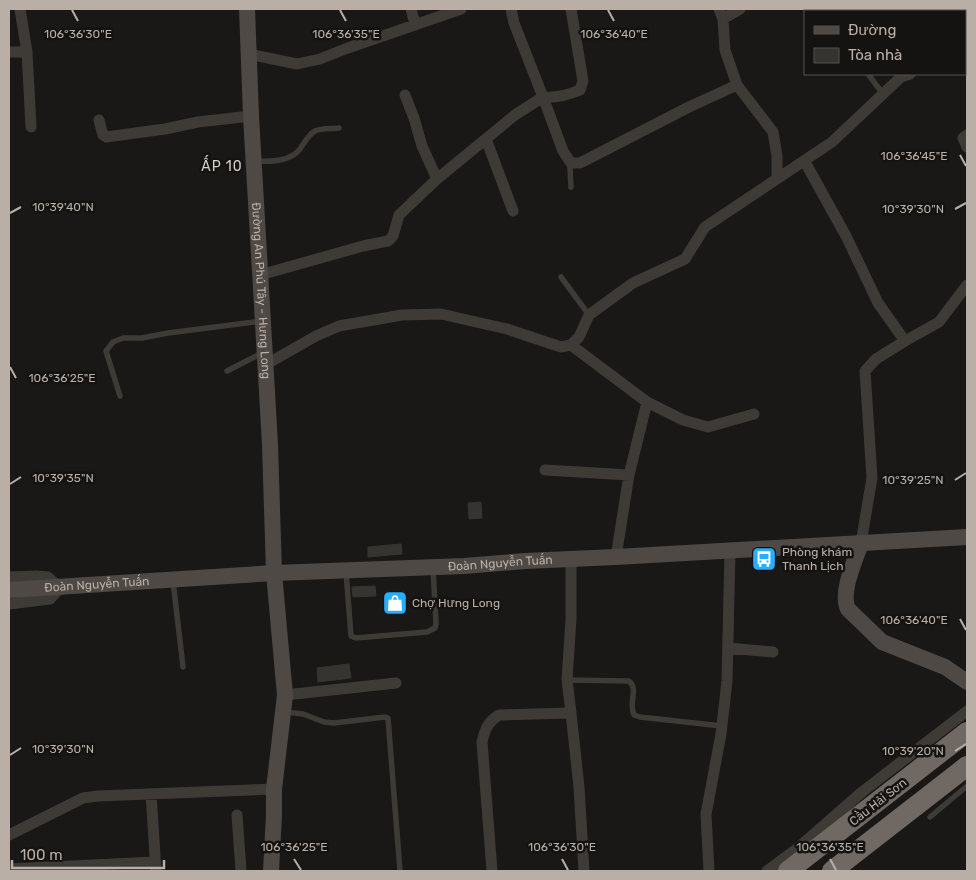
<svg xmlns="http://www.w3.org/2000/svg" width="976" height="880" font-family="Rubik,sans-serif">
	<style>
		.building { fill: #353431; stroke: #353430 }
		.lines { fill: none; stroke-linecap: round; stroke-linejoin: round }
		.lane { stroke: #3e3b37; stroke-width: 5.5 }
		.street { stroke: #3e3b37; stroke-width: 11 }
		.secondary { stroke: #4e4945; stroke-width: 16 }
		.highway { stroke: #6f6863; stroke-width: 20 }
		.ticks { fill: none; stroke: #baafa7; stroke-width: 2 }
		.labels { text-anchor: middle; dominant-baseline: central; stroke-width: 5; stroke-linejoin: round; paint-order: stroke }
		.street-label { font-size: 12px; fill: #baafa7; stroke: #141311 }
		.poi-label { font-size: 12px; fill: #baafa7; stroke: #141311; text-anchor: start }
		.neighbourhood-label { font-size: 14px; letter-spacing: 1px; fill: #d5cec9; stroke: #141311 }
		.ticks-label { font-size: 12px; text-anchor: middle; fill: #baafa7; stroke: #141311; stroke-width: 5; stroke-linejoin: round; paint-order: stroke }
	</style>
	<rect width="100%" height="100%" fill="#191816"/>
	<path class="building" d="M481 502 482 518 469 519 468 503Z
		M401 544 402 554 368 557V547Z
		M375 586 376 596 353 597 352 587Z
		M349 664 351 678 318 682 317 668Z"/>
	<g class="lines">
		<path class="lane" d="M847 9 848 11
			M909 9 910 11
			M868 74 883 94
			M256 161C270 162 290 162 300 149 304 143 309 134 315 131 321 128 333 129 339 128
			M571 187 570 168 571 163
			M561 277 589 315
			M227 371 262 353
			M120 396 106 351 113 342 123 338H142L168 333 262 321
			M346 571 351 636 356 638 427 632 435 628 436 623 433 568
			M173 581 183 667
			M567 680 629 681C639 689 628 703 634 715L640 717 722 726
			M285 712 303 714 324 722 334 723 385 717 388 718 400 871
			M930 817 967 786"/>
		<path class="street" d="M20 9 27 52 31 127
			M411 9 415 24
			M571 9 583 81 580 90C568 95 555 98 543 97L563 151 571 163H580L689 107 737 85 773 132 777 156V178
			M719 9 723 19 725 50 737 85
			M723 19 740 9
			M9 52H27
			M249 54 297 64 320 59 345 49 461 9
			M965 54 967 53
			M405 95 414 118 422 146 437 179
			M99 120 103 135 106 137 165 129 198 122 251 116
			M967 135 963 138 967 147
			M486 139 513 211
			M805 162 846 236 878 303 905 341 939 322 967 285
			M260 275 363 246 388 241 393 236 399 215 437 179 515 115 543 97 514 23 511 9
			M571 345 647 402 629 475 616 557
			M265 365 316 336 339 326 402 315 441 314 507 329 561 347 571 345 579 337 589 315 633 283 685 259 705 227 832 142 901 77 910 74
			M647 402 683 420 708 427 754 414
			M545 470 629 475
			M861 543 872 478 865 371 876 359 905 341
			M9 577 36 576 48 577 60 588 50 599 9 604
			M728 648 773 652
			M285 695 396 683
			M571 713 567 680 571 619V559
			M151 794 156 871
			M237 815 241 871
			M9 835 83 798 98 796 274 789
			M9 869 155 862
			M492 871 482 742C485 729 488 722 499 715L571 713 579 787 584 871
			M709 871 706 814 721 734 727 681 730 551
			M767 871 798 848 862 792 967 711"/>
		<g class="secondary">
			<path id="s1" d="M247 9 251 116 270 444 274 573 285 695 274 789V815L271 871"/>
			<path d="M861 543C855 561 840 592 848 609L882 642 945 667 967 682"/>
			<path id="s2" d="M9 590 274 573 464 566 525 561 616 557 967 537"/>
		</g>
		<path class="highway" d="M788 871 967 732
			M832 871 967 766"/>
	</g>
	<path class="ticks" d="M72 10 78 21M340 10 346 21M608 10 614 21M960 155 966 166M955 209 966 203M10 213 21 207M10 367 16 378M955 480 966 473M10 484 21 477M960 619 966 630M955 751 966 744M10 755 21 748M294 859 301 870M562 859 568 870M830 859 836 870"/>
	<defs>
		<symbol id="bus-square" viewBox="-11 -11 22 22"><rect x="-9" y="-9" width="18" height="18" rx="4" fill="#28aeff" stroke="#141311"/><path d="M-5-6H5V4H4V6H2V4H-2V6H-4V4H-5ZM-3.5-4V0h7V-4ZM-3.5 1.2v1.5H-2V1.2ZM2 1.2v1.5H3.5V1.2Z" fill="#fff"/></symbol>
		<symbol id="shop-square" viewBox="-11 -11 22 22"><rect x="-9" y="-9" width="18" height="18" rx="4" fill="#28aeff" stroke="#141311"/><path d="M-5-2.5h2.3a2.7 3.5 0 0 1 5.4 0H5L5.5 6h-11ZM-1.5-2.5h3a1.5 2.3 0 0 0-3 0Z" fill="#fff"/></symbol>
	</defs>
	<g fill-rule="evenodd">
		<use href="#bus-square" x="750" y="545" width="28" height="28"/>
		<use href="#shop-square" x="381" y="589" width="28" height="28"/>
	</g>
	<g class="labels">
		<g class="street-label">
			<text stroke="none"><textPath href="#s1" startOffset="282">Đường An Phú Tây - Hưng Long</textPath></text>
			<text stroke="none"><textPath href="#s2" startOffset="492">Đoàn Nguyễn Tuấn</textPath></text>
			<text stroke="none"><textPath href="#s2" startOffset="88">Đoàn Nguyễn Tuấn</textPath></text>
			<text transform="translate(878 802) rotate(-38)">Cầu Hải Sơn</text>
		</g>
		<g class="poi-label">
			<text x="782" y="552">Phòng khám<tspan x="782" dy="14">Thanh Lịch</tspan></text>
			<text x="412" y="603">Chợ Hưng Long</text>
		</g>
		<g class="neighbourhood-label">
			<text x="222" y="166">ẤP 10</text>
		</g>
	</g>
	<g class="ticks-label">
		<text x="78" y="38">106°36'30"E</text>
		<text x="346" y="38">106°36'35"E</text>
		<text x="614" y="38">106°36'40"E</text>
		<text x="914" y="160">106°36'45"E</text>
		<text x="63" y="211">10°39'40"N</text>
		<text x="913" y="213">10°39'30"N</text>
		<text x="62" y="382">106°36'25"E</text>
		<text x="63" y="482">10°39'35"N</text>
		<text x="913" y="484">10°39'25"N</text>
		<text x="914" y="624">106°36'40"E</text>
		<text x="63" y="753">10°39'30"N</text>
		<text x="913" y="755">10°39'20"N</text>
		<text x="294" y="851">106°36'25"E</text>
		<text x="562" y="851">106°36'30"E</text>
		<text x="830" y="851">106°36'35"E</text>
	</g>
	<rect width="976" height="880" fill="none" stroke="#baafa7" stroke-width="20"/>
	<rect x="804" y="10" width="162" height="65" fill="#141311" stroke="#56514d"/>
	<rect x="814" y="26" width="25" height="8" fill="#4e4945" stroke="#56514d"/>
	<text x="848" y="35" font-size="15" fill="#baafa7">Đường</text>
	<rect x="814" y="48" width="25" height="15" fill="#353431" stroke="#56514d"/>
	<text x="848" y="60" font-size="15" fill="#baafa7">Tòa nhà</text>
	<path d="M12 860v8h152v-8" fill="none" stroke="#baafa7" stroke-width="2.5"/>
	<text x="20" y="860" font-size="15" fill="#baafa7" stroke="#141311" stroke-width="4" paint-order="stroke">100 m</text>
</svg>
